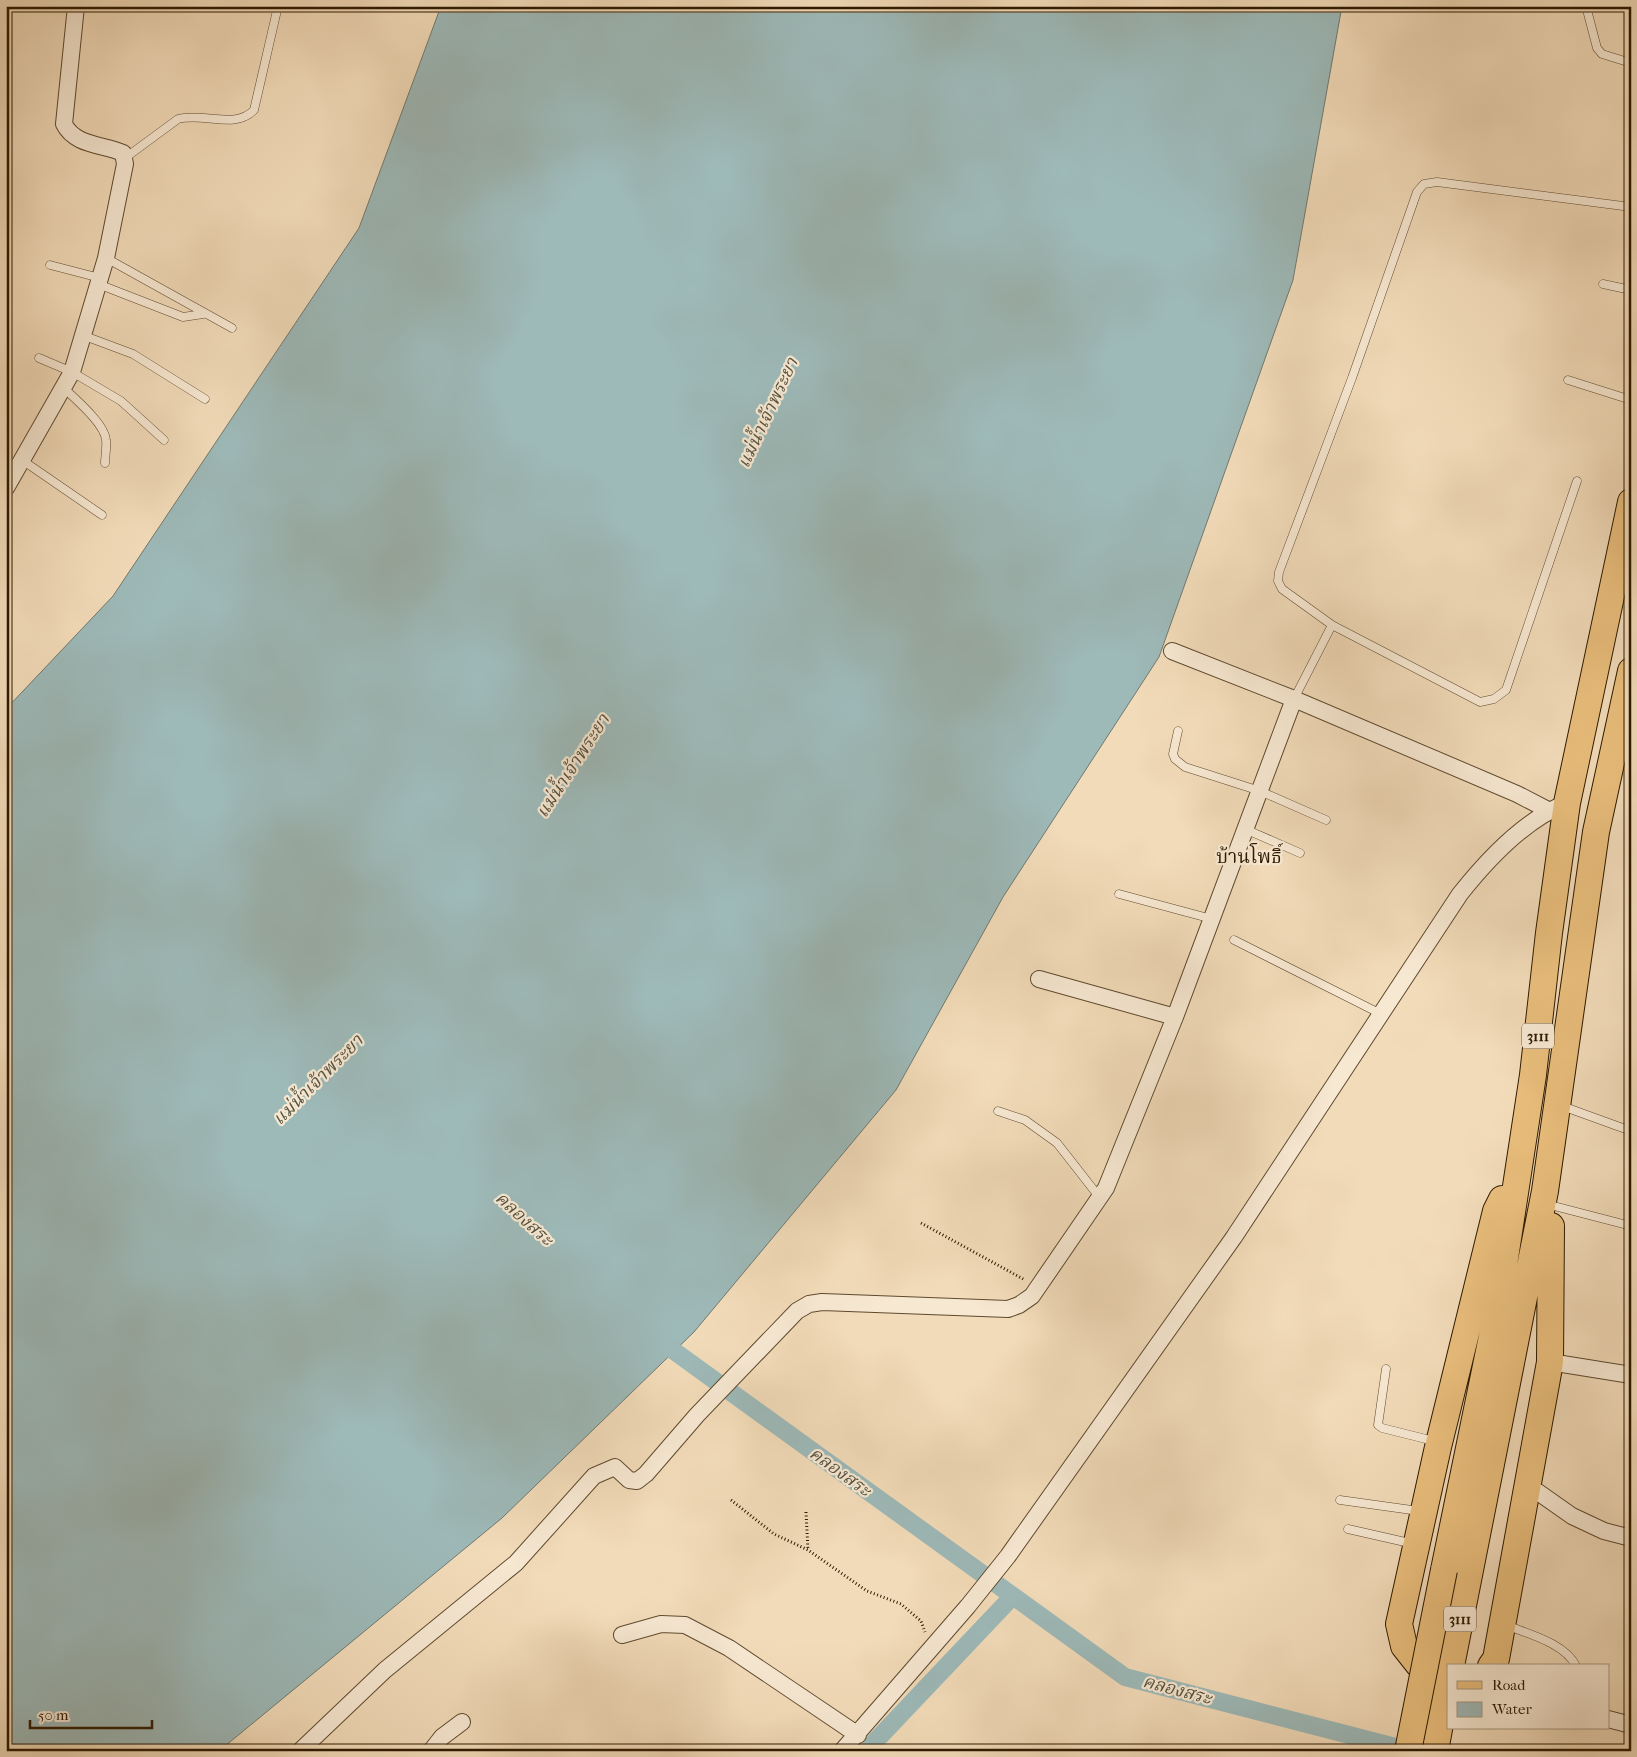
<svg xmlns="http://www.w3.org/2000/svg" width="1637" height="1757" font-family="'IM FELL French Canon','Noto Serif Thai',serif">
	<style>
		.water { fill: #9db9b8; stroke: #71796e }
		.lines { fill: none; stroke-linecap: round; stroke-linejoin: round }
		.canal { stroke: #9db9b8; stroke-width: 18 }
		.lane-casing { stroke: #5f4a2e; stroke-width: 9 }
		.street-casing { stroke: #5f4a2e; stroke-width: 18 }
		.primary-casing { stroke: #2e1a00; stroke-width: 28 }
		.path { stroke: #2e1a00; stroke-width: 3; stroke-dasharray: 1 2.5; stroke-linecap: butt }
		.lane { stroke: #f7e8d2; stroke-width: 8 }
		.street { stroke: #f7e8d2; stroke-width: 16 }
		.primary { stroke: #e9be7c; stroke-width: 26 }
		.primary-bridge-casing { stroke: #2e1a00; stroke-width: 28; stroke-linecap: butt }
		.primary-bridge { stroke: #e9be7c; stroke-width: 26 }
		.labels { text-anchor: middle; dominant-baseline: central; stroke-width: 4.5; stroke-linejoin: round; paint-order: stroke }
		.shield { fill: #f7e8d2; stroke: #6a583f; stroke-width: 1 }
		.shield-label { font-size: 15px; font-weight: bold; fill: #2e1a00 }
		.water-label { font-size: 18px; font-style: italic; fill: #555240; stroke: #f7e8d2 }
		.quarter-label { font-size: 19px; fill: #2e1a00; stroke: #f7e8d2 }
	</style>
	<rect width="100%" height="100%" fill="#f2dbb9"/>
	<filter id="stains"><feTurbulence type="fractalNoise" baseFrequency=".004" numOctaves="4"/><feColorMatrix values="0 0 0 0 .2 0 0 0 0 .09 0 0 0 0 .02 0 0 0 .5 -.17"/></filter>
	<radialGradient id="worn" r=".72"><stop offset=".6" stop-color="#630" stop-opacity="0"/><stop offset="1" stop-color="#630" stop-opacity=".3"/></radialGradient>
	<path class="water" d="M441 6H1342L1293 280 1159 657 1003 897 896 1090 694 1332 502 1518 219 1751H6V709L113 596 359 228Z"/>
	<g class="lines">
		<path class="canal" d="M657 1336 674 1351 1125 1677 1411 1751
			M866 1751 1013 1596"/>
		<defs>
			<path id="lane" d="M1586 6 1597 48 1602 54 1631 63
				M125 158 178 119C203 112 235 130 254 110L278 6
				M106 258 232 328
				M50 265 100 278
				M98 284 183 317 203 314
				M1603 284 1631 290
				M82 335 133 354 205 399
				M39 358 72 372 121 401 164 440
				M1568 380 1631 400
				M64 388C75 399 105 424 106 440 107 447 105 456 105 463
				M22 460 102 515
				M1332 625 1480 702 1494 699 1506 690 1577 481
				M1294 699 1332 625 1282 589 1278 581 1279 572 1352 378 1417 192 1424 184 1437 182 1631 207
				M1178 731 1173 754 1175 759 1185 767 1260 791 1326 820
				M1245 829 1300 853
				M1119 894 1212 919
				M1234 940 1381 1014
				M1562 1106 1631 1131
				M998 1111 1025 1120 1057 1143 1100 1198
				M1550 1205 1631 1226
				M1386 1369 1378 1425 1382 1428 1434 1441
				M1340 1500 1419 1511
				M1348 1529 1414 1544
				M1506 1625C1528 1634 1565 1643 1576 1666"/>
			<path id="street" d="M6 488 72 372 106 258 125 164 123 153C103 144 75 146 64 124L76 6
				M1172 651 1294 699 1517 794 1548 810
				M1039 979 1175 1017
				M1550 1362 1631 1375
				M1528 1485 1572 1516 1604 1531 1631 1538
				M622 1635 661 1624 685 1625 729 1648 858 1735
				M1608 1719 1631 1725
				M300 1751 385 1670 516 1563 594 1476 615 1467 629 1480 637 1481 646 1474 697 1415 797 1311 809 1304 822 1302 1008 1309 1019 1305 1032 1296 1106 1188 1175 1017 1294 699
				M431 1751 442 1737 462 1722
				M842 1751 968 1606 1008 1556 1234 1237 1460 894C1487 860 1525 819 1567 803"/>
			<path id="primary" d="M1444 1570 1496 1317 1533 1075 1549 933 1567 803 1631 502
				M1451 1666 1545 1191 1596 832 1631 671
				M1491 1666 1496 1659 1550 1362 1551 1226
				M1445 1671 1419 1665 1404 1646 1399 1624 1438 1447 1496 1211 1502 1199
				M1435 1751 1448 1681"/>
		</defs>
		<use href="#lane" class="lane-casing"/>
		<use href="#street" class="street-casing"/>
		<use href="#primary" class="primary-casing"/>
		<path class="path" d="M921 1223 1025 1280
			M731 1500 774 1534 808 1550 867 1591 901 1604 921 1621 925 1632
			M806 1512 808 1550"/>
		<use href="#lane" class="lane"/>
		<use href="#street" class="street"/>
		<use href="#primary" class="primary"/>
		<defs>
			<path id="primary-bridge" d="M1408 1751 1444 1570"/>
		</defs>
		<use href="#primary-bridge" class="primary-bridge-casing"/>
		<use href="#primary-bridge" class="primary-bridge"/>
	</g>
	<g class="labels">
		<g class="shield">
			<rect x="1522" y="1023.5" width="32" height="25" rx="4"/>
			<rect x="1444" y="1606.5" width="32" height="25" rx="4"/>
		</g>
		<g class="shield-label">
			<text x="1538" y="1036">3111</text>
			<text x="1460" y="1619">3111</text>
		</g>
		<g class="water-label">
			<text transform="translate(768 413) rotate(-65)">แม่น้ำเจ้าพระยา</text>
			<text transform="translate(573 766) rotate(-57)">แม่น้ำเจ้าพระยา</text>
			<text transform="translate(318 1080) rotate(-45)">แม่น้ำเจ้าพระยา</text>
			<text transform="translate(524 1219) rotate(42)">คลองสระ</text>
			<text transform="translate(840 1472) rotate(36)">คลองสระ</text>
			<text transform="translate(1177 1690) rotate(15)">คลองสระ</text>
		</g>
		<g class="quarter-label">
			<text x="1249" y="857">บ้านโพธิ์</text>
		</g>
	</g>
	<rect width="1637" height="1757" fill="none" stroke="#f2dbb9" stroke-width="25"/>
	<rect x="8" y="8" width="1622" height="1742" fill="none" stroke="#2e1a00" stroke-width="2.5"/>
	<rect x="12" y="12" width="1612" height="1732" fill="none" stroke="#2e1a00"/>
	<rect x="1447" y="1664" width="162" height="65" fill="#f7e8d2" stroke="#a7967e"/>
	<rect x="1457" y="1681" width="25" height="8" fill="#e9be7c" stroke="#a7967e"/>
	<text x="1492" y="1690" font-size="15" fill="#2e1a00">Road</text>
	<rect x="1457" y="1702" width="25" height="15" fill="#9db9b8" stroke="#a7967e"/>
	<text x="1492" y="1714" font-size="15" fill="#2e1a00">Water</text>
	<path d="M30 1720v8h122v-8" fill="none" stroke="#2e1a00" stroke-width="2.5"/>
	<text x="38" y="1720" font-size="15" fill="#2e1a00" stroke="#f7e8d2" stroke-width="4" paint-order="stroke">50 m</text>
	<rect width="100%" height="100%" filter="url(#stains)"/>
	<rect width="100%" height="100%" fill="url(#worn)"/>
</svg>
